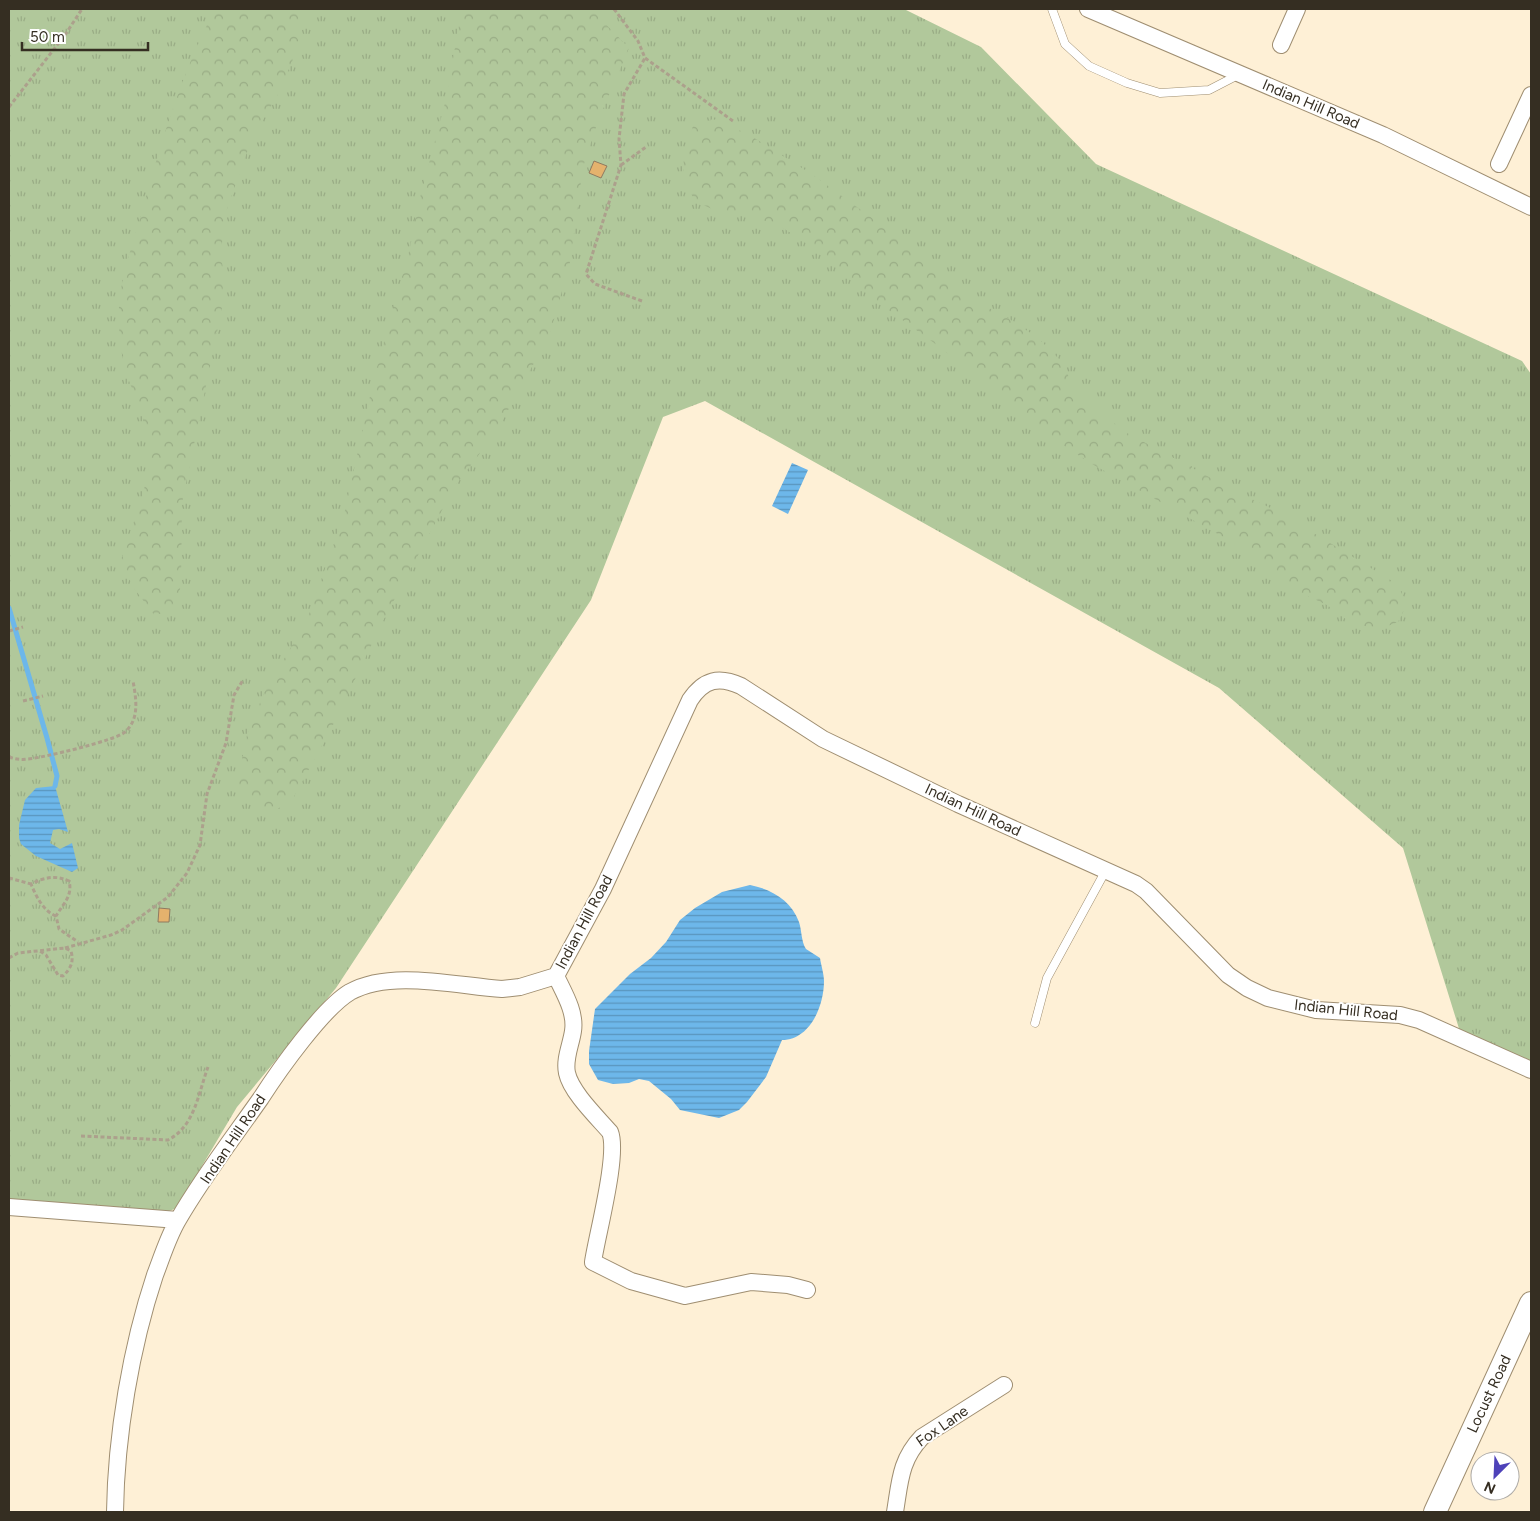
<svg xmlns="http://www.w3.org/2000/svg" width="1540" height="1521" font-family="Figtree,sans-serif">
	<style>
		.grass { fill: url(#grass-tufts) }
		.forest { fill: url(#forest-crowns) }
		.water { fill: url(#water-rules) }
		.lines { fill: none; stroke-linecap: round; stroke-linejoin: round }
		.stream { stroke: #6db7ea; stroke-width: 5 }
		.building { fill: #e5b26d; stroke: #8f7a60 }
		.lane-casing { stroke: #9f8e71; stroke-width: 9 }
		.street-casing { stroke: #9f8e71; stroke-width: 18 }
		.secondary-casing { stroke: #9f8e71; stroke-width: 24 }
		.path { stroke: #aca08c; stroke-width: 3; stroke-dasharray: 4 2.5; stroke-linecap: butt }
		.lane { stroke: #fff; stroke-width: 8 }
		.street { stroke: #fff; stroke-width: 16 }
		.secondary { stroke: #fff; stroke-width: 22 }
		.labels { text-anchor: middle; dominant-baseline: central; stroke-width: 4; stroke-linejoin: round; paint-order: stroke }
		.street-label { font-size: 15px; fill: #352e22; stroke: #fff }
	</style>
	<defs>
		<pattern id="grass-tufts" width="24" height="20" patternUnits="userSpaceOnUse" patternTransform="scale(1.25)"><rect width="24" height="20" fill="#b1c89b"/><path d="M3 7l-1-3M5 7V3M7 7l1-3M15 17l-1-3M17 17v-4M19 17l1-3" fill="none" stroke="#99ac85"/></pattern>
		<pattern id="forest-crowns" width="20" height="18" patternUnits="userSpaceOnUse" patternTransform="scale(1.25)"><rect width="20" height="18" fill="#b1c89b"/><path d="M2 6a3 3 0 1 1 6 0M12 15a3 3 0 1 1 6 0" fill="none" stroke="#99ac85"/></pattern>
		<pattern id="water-rules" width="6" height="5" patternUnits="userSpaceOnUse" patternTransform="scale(1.25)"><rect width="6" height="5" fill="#6db7ea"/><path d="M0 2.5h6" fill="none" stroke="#5a95bd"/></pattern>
	</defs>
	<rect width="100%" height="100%" fill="#fef0d6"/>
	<path class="grass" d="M9 9H904L981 47 1096 164 1522 361 1531 374V1063L1461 1035 1403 848 1219 688 705 401 663 417 591 600 336 988 237 1107 177 1208 164 1213 9 1201Z"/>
	<path class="forest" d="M215 9H307L292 62 277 96 252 138 227 209 222 243 223 303 182 503 181 583 177 606 155 616 133 587 121 560C131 526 152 482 149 447 147 425 138 406 131 386 123 368 119 341 119 322 117 285 131 251 141 215 160 145 181 74 215 9Z
		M462 9H591L629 48 598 121 583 167 570 262 550 334 496 432 455 486 384 619 331 729 291 802 273 811 250 801 237 784 247 735 264 693 307 620 344 515 374 378 410 248 417 209 445 103Z
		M713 119 748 134 813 175 890 231 964 295 1008 318 1038 338 1062 362 1072 384 1083 399 1127 433 1237 492 1281 513 1397 584 1407 604 1398 622 1380 629H1374L1347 620 1327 605 1297 591 1272 566 1252 553 1092 464 1038 429 941 348 872 298 829 258 780 226 746 214 716 211 695 201 683 179 684 153 693 126Z"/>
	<path class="water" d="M792 463 808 470 788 514 772 506Z
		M55 786 68 832 59 829 53 830 50 843 60 849 72 843 78 868 72 872 36 856 21 844 19 838V825L25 800 36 788Z
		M750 885C771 889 791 900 799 922 802 931 801 941 806 949L820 958C821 965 824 974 824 981 824 1006 810 1040 782 1040L766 1077 747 1102 739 1110 719 1118 680 1110 671 1099 649 1081 639 1079 629 1083 613 1084 598 1080 589 1064V1051L595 1009 630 974 651 958 666 942 680 920 695 908 722 892Z"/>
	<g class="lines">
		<path class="stream" d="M9 608 47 738 57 776 55 786"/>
	</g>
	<path class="building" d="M594 161 607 166 601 178 589 173Z
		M159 908 170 909 169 922H158Z"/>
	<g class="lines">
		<defs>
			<path id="lane" d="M1052 9 1065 44 1089 66 1127 83 1160 93 1209 90 1238 75
				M1035 1023 1047 978 1106 870"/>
			<path id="street" d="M1088 9 1383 135 1531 207
				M1281 45 1297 9
				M1499 164 1531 95
				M556 976C564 993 576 1012 573 1031 571 1045 564 1059 567 1073 571 1092 597 1117 610 1132 619 1154 597 1235 593 1262L631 1281 685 1296 751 1282 788 1285 807 1290
				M9 1207 178 1220
				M115 1512C116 1436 131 1347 155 1275 162 1257 168 1237 178 1220 202 1178 233 1138 261 1098 279 1070 323 1008 350 992 391 969 457 986 502 989L520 987 556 976 603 889 690 700C704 679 719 676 741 686L823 739 958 804 1136 884 1146 891 1228 975 1247 988 1268 998 1316 1010 1400 1015 1419 1020 1531 1070
				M895 1512C900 1482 900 1460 922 1437L1004 1385"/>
			<path id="secondary" d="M1435 1512 1531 1303"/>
		</defs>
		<use href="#lane" class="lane-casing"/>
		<use href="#street" class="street-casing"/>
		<use href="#secondary" class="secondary-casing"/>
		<path class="path" d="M614 9 638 41 645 58 733 121
			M9 107 65 35 82 9
			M621 165 646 147
			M642 301 595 284 586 274 621 165 619 139 624 94 645 58
			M9 631 23 627
			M23 701 43 696
			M9 757C15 759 21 760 28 759 42 758 117 740 125 732 140 719 136 698 133 681
			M9 878 31 884
			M56 916C43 911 36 896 31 884 45 877 56 875 69 881 73 896 63 904 56 916L59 929 78 942
			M65 948 111 935 122 930 168 897 187 873 200 845 207 794 226 743 234 695 243 680
			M9 958 18 953 65 948 71 951C74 962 71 968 63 976L58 975 46 955 40 951
			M81 1136 168 1140C195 1126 198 1094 208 1067"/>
		<use href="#lane" class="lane"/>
		<use href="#street" class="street"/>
		<use href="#secondary" class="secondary"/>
	</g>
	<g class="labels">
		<g class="street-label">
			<text transform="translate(1311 104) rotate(23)">Indian Hill Road</text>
			<text transform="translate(973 810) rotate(25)">Indian Hill Road</text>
			<text transform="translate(584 922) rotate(-62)">Indian Hill Road</text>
			<text transform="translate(1346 1010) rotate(6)">Indian Hill Road</text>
			<text transform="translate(233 1139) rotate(-56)">Indian Hill Road</text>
			<text transform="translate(1489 1394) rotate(-65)">Locust Road</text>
			<text transform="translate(942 1426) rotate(-35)">Fox Lane</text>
		</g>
	</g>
	<rect width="1540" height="1521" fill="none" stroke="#352e22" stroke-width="20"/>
	<g transform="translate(1495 1476) rotate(204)"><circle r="24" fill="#ffffff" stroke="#aeaba7"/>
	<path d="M0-4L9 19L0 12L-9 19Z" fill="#4e42b9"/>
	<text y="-8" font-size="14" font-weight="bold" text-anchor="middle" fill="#352e22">N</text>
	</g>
	<path d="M22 42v8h126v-8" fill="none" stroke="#352e22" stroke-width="2.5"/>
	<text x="30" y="42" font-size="15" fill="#352e22" stroke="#ffffff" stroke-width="4" paint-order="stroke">50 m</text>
</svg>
